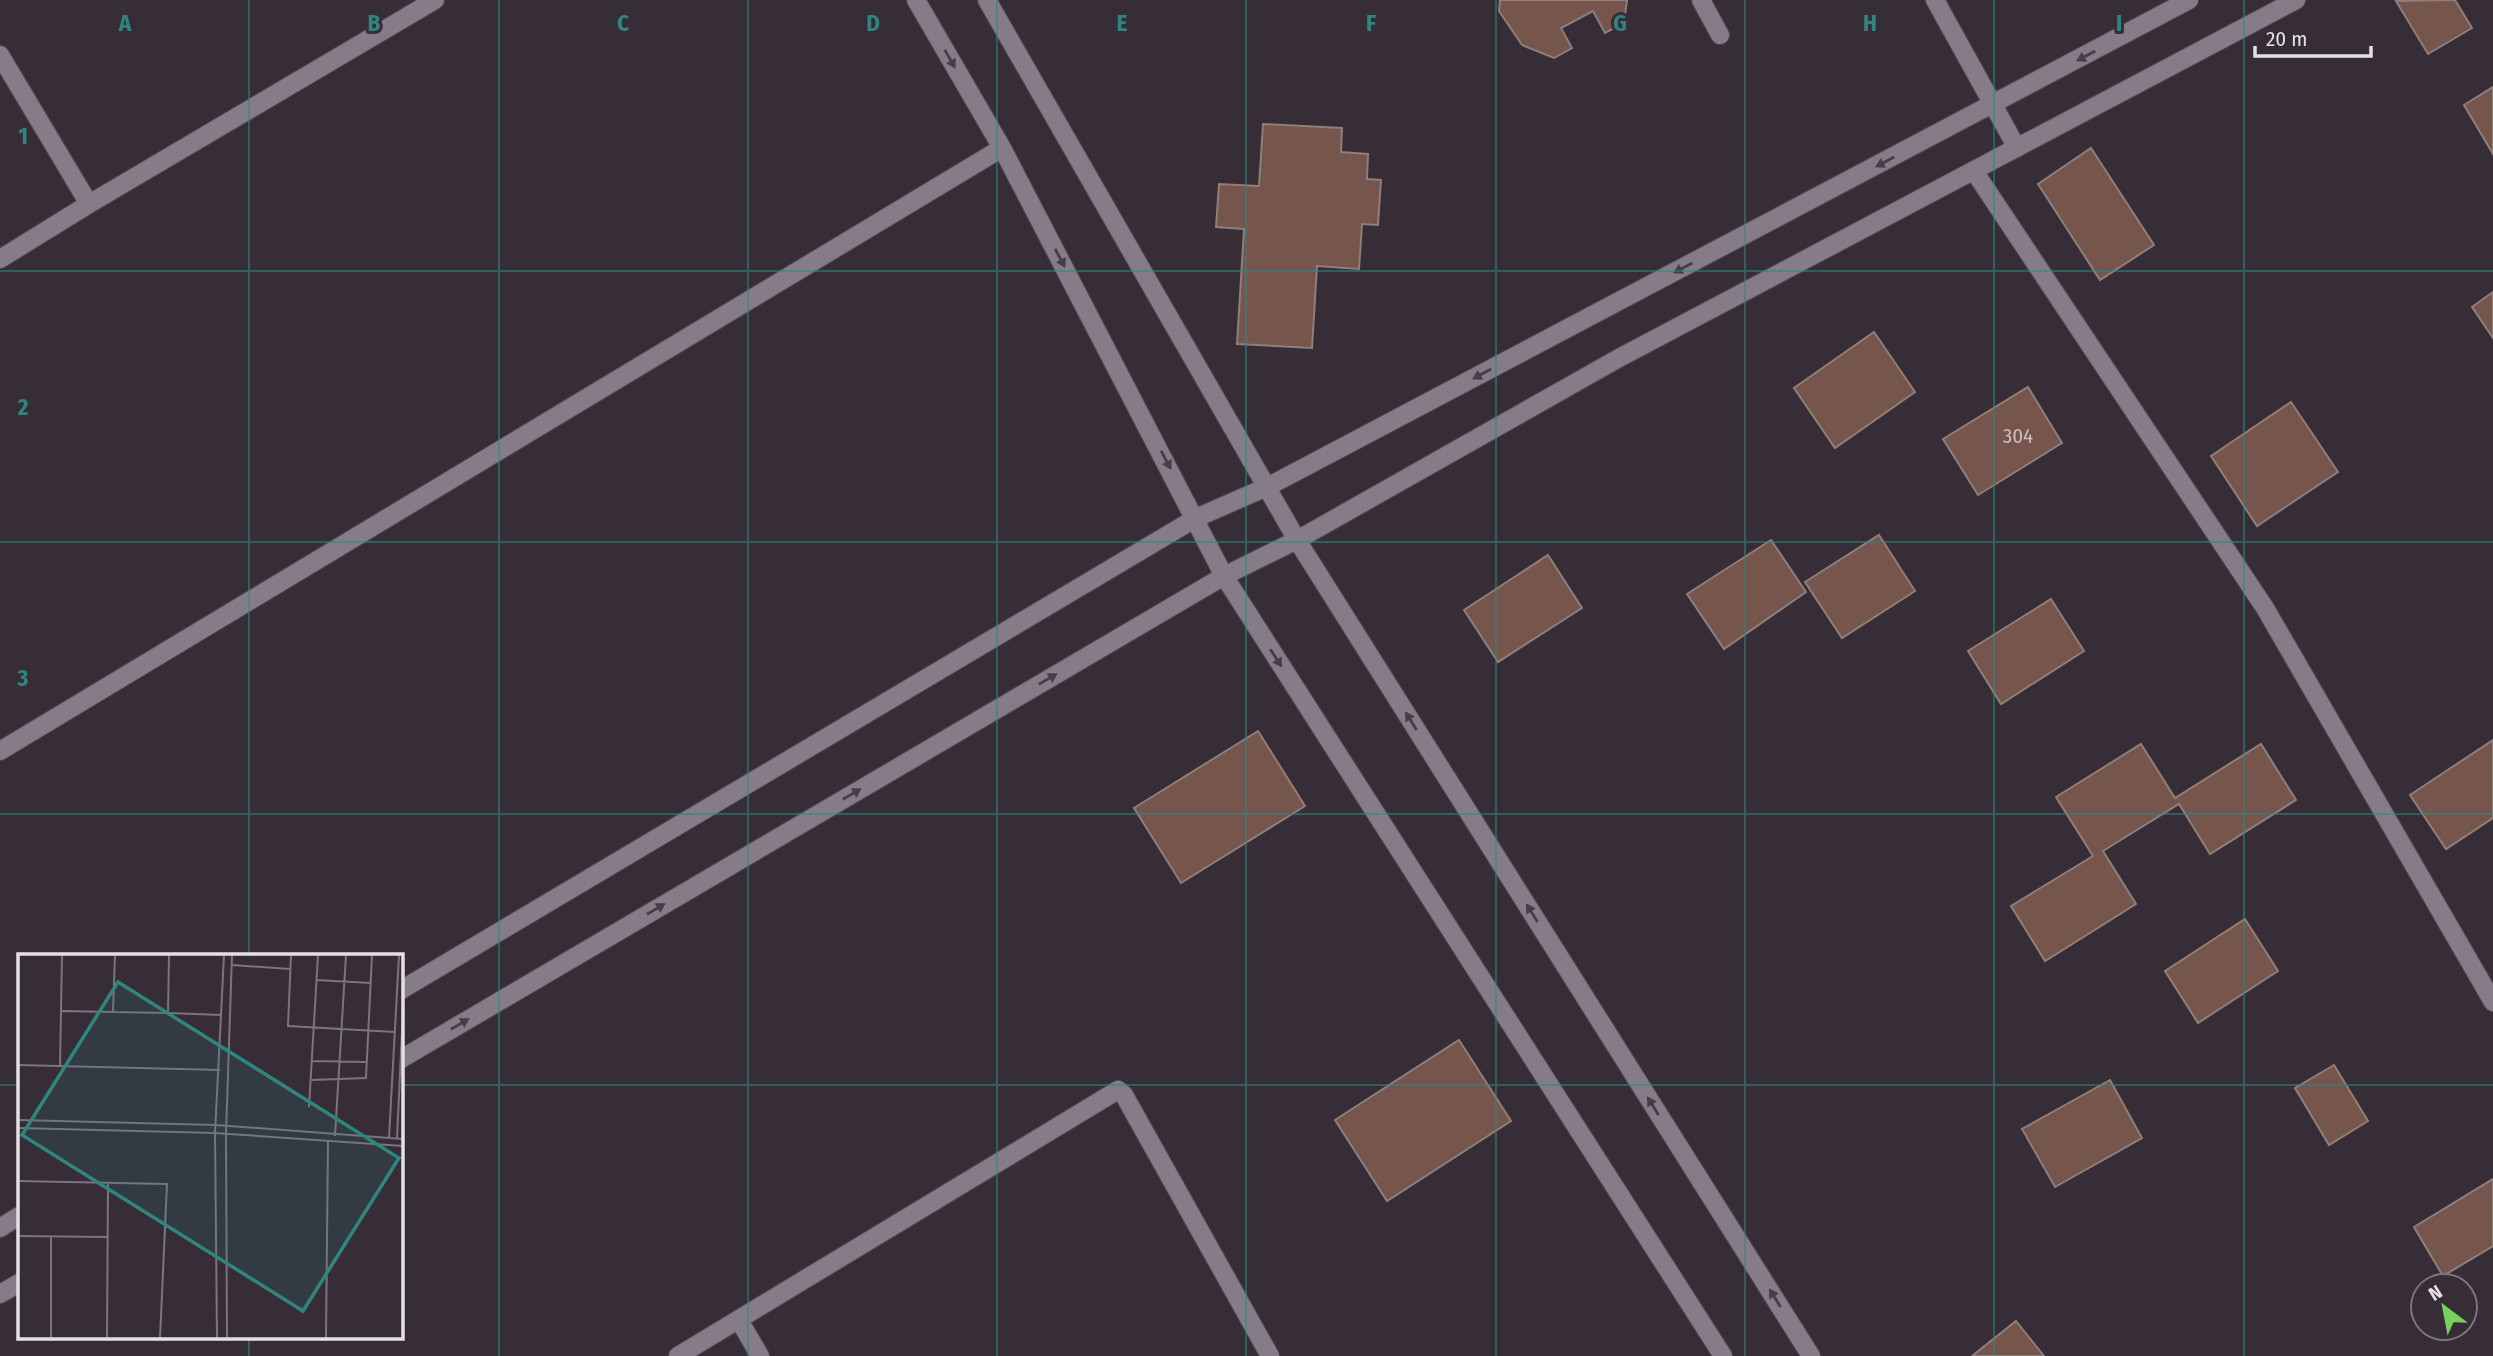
<svg xmlns="http://www.w3.org/2000/svg" width="2493" height="1356" font-family="'Fira Sans Condensed',sans-serif">
	<style>
		.building { fill: #75554c; stroke: #8f7e79; stroke-width: 2 }
		.lines { fill: none; stroke-linecap: round; stroke-linejoin: round }
		.minor-casing { stroke: #514a53; stroke-width: 20 }
		.minor { stroke: #867c88; stroke-width: 18 }
		.oneway { fill: #463d47 }
		.grid { fill: none; stroke: #2f8680; stroke-width: 2; stroke-opacity: 0.55 }
		.labels { text-anchor: middle; dominant-baseline: central; stroke-width: 6; stroke-linejoin: round; paint-order: stroke }
		.number-label { font-size: 21px; fill: #cabdc0 }
		.inset-road { fill: none; stroke: #7c757d; stroke-width: 2 }
		.view { fill: #2f8680; fill-opacity: 0.15; stroke: #2f8680; stroke-width: 3.5 }
		.inset-edge { fill: none; stroke: #e6e0e6; stroke-width: 3.5 }
		.grid-label { font-size: 23px; text-anchor: middle; font-weight: bold; fill: #2f8680; stroke: #362d37; stroke-width: 6; stroke-linejoin: round; paint-order: stroke }
	</style>
	<rect width="100%" height="100%" fill="#362d37"/>
	<path class="building" d="M1500 0H1627L1624 23 1605 33 1593 11 1561 28 1572 48 1554 58 1522 45 1499 11Z
		M2455 0 2472 28 2428 54 2396 1Z
		M2493 87V154L2464 105Z
		M1263 124 1342 128 1341 152 1368 154 1367 179 1381 180 1378 225 1362 224 1359 269 1317 266 1312 348 1237 344 1244 229 1216 227 1219 184 1259 186Z
		M2091 148 2154 245 2100 280 2038 184Z
		M2493 292V338L2472 307Z
		M1874 332 1915 392 1835 448 1794 388Z
		M2028 387 2062 443 1978 495 1943 439Z
		M2291 402 2338 472 2257 526 2211 456Z
		M1879 535 1915 591 1842 638 1805 582Z
		M1771 540 1806 592 1724 649 1687 594Z
		M1548 555 1582 608 1498 662 1464 610Z
		M2051 599 2084 651 2001 704 1968 651Z
		M1258 731 1305 806 1181 883 1134 808Z
		M2493 740V818L2446 849 2410 795Z
		M2141 744 2175 798 2261 744 2296 800 2210 854 2179 804 2103 851 2136 904 2045 961 2011 906 2093 856 2056 797Z
		M2245 919 2278 971 2198 1023 2165 971Z
		M1459 1040 1511 1121 1387 1201 1335 1120Z
		M2334 1065 2368 1121 2329 1145 2295 1088Z
		M2110 1080 2142 1138 2055 1187 2022 1129Z
		M2493 1179V1246L2443 1276 2414 1227Z
		M2016 1321 2044 1356H1972Z"/>
	<g class="lines">
		<defs>
			<path id="minor" d="M916 0 1002 148 1224 576 1723 1356
				M987 0 1297 540 1811 1356
				M1701 0 1720 35
				M1935 0 2017 148
				M0 55 89 204 0 259
				M1974 171 2265 608 2493 1002
				M89 204 435 0
				M0 751 1002 148
				M401 990 1196 518 1269 486 2189 0
				M401 1059 1224 576 1297 540 1619 358 2296 0
				M0 1228 19 1216
				M0 1294 19 1283
				M739 1320 760 1356
				M678 1356 1118 1090 1124 1095 1270 1356"/>
		</defs>
		<use href="#minor" class="minor-casing"/>
		<use href="#minor" class="minor"/>
	</g>
	<defs><path id="oneway-solid" d="M-6-.8H1V-3.2L6.5 0L1 3.2V.8H-6Z" transform="scale(1.75)"/></defs>
	<g class="oneway">
		<use href="#oneway-solid" transform="translate(2086 56) rotate(152)"/>
		<use href="#oneway-solid" transform="translate(950 59) rotate(60)"/>
		<use href="#oneway-solid" transform="translate(1885 162) rotate(152)"/>
		<use href="#oneway-solid" transform="translate(1060 258) rotate(62)"/>
		<use href="#oneway-solid" transform="translate(1683 268) rotate(152)"/>
		<use href="#oneway-solid" transform="translate(1482 374) rotate(152)"/>
		<use href="#oneway-solid" transform="translate(1166 460) rotate(62)"/>
		<use href="#oneway-solid" transform="translate(1276 658) rotate(57)"/>
		<use href="#oneway-solid" transform="translate(1048 679) rotate(-30)"/>
		<use href="#oneway-solid" transform="translate(1411 721) rotate(-122)"/>
		<use href="#oneway-solid" transform="translate(852 794) rotate(-30)"/>
		<use href="#oneway-solid" transform="translate(656 909) rotate(-30)"/>
		<use href="#oneway-solid" transform="translate(1532 913) rotate(-122)"/>
		<use href="#oneway-solid" transform="translate(460 1024) rotate(-30)"/>
		<use href="#oneway-solid" transform="translate(1653 1106) rotate(-122)"/>
		<use href="#oneway-solid" transform="translate(1775 1298) rotate(-122)"/>
	</g>
	<path class="grid" d="M249 0V955M499 0V1356M748 0V1356M997 0V1356M1246 0V1356M1496 0V1356M1745 0V1356M1994 0V1356M2244 0V1356M0 271H2493M0 542H2493M0 814H2493M0 1085H19M401 1085H2493M249 1337V1356"/>
	<g class="labels">
		<g class="number-label">
			<text x="2018" y="436">304</text>
		</g>
	</g>
	<g transform="translate(18 954)">
		<rect width="385" height="385" fill="#362d37"/>
		<path class="inset-road" d="M273 1 270 72 377 78M214 11 272 15M298 26 353 29M44 57 95 58 97 1M95 58 150 59 151 1M150 59 204 61M294 107 349 108M0 111 202 116M42 113 44 1M293 126 348 124 354 1M291 153 300 1M0 166 198 171 385 185M0 174 197 179 385 192M317 182 328 1M371 184 381 1M379 185 385 55M0 227 149 230 142 384M0 282 89 283M33 384V282M89 384 90 229M199 384 197 179 206 1M209 384 208 180 214 1M308 384 310 187"/>
		<path class="view" d="M100 28 381 204 285 357 4 181Z"/>
		<rect width="385" height="385" class="inset-edge"/>
	</g>
	<g class="grid-label">
		<text x="125" y="31">A</text>
		<text x="374" y="31">B</text>
		<text x="623" y="31">C</text>
		<text x="873" y="31">D</text>
		<text x="1122" y="31">E</text>
		<text x="1371" y="31">F</text>
		<text x="1620" y="31">G</text>
		<text x="1870" y="31">H</text>
		<text x="2119" y="31">I</text>
		<text x="23" y="144">1</text>
		<text x="23" y="415">2</text>
		<text x="23" y="686">3</text>
	</g>
	<g transform="translate(2444 1307) rotate(328)"><circle r="33" fill="#362d37" stroke="#7c757d" stroke-width="2"/>
	<path d="M0-5L12 26L0 18L-12 26Z" fill="#76d25a"/>
	<text y="-10" font-size="19" font-weight="bold" text-anchor="middle" fill="#e6e0e6">N</text>
	</g>
	<path d="M2255 46v10h116v-10" fill="none" stroke="#e6e0e6" stroke-width="3.5"/>
	<text x="2266" y="46" font-size="21" fill="#e6e0e6" stroke="#362d37" stroke-width="5" paint-order="stroke">20 m</text>
</svg>
